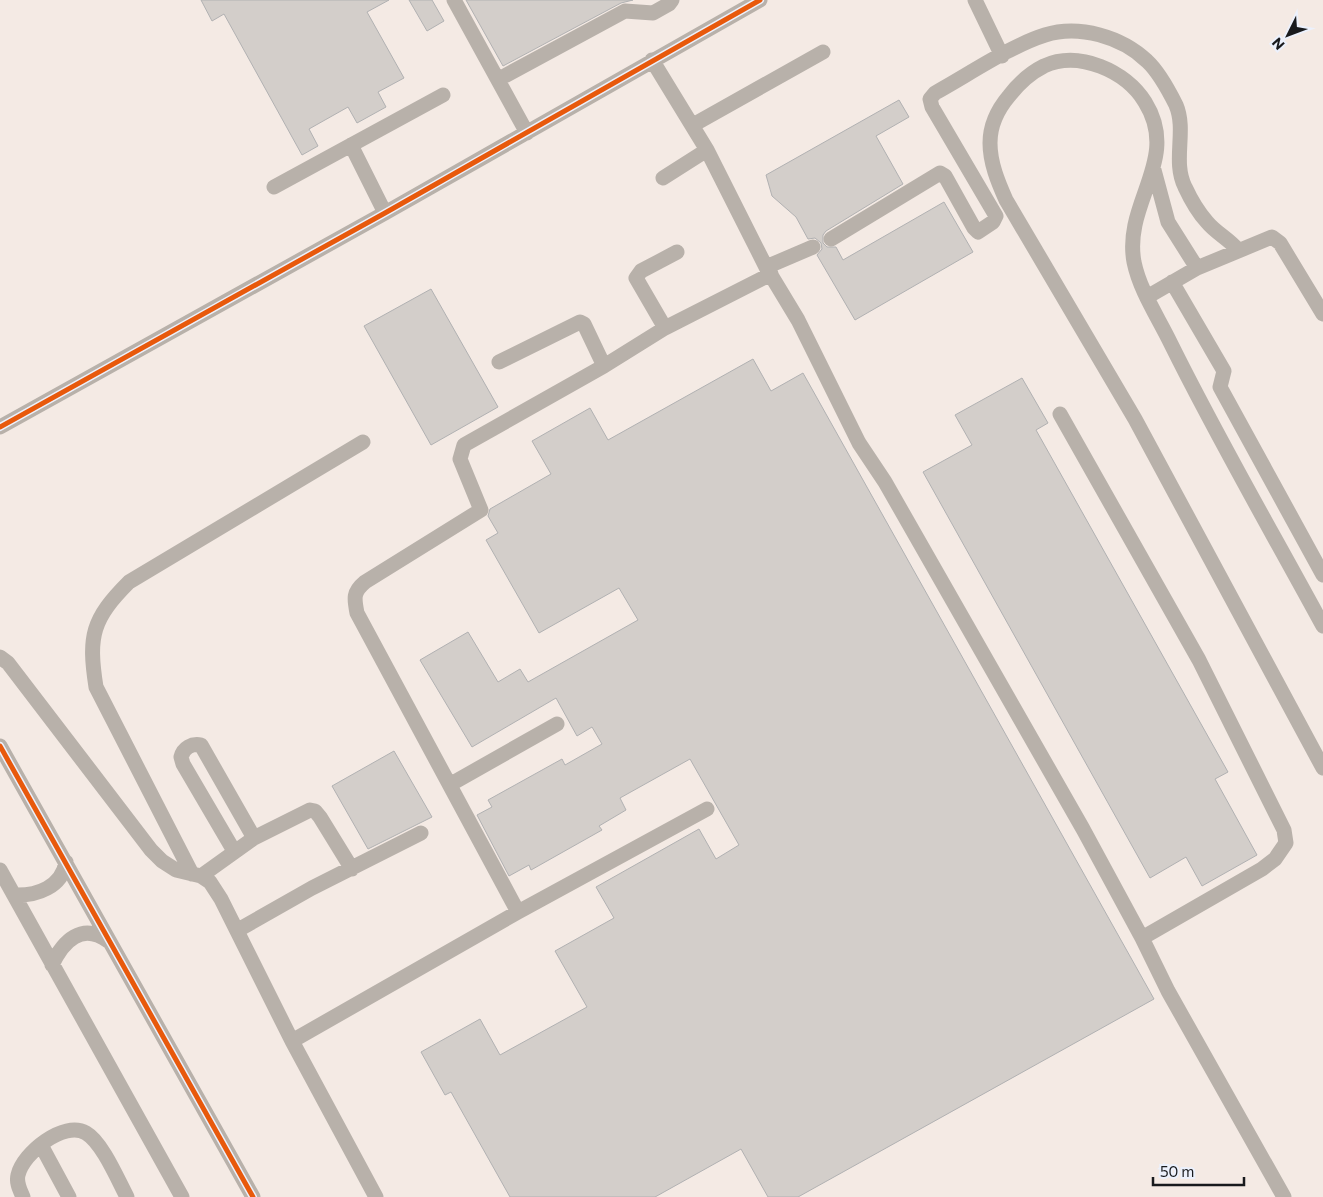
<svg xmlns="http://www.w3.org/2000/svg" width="1323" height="1197" font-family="Commissioner,sans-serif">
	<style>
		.industrial { fill: #f4eae4 }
		.building { fill: #d3ceca; stroke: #b1b1b2 }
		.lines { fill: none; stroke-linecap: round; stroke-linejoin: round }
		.minor { stroke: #b8b1aa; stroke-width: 15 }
		.cycleway-casing { stroke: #ecf1fc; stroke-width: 8 }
		.cycleway { stroke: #e8590c; stroke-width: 5 }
	</style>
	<rect width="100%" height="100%" fill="#f0f2f8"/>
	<path class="industrial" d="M0 0H1323V1197H0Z"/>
	<path class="building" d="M201 0H389L367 12 404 78 378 92 386 107 357 123 348 107 309 129 318 146 302 155 224 14 212 21Z
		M409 0H432L444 21 427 31Z
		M466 0H633L621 3 503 66Z
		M899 100 909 117 876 136 903 184 826 231 823 235V243L827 247H836L843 260 944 202 973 252 855 320 817 255 822 249 821 243 815 238 808 239 796 217 772 196 766 175Z
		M431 289 498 407 431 445 364 326Z
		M753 359 771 391 803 373 1154 999 798 1197H768L741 1149 655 1197H510L451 1092 445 1095 421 1052 480 1019 500 1055 587 1007 555 951 614 918 596 887 699 829 716 859 739 845 690 759 620 798 626 810 599 826 602 830 531 870 529 865 509 876 477 815 492 807 488 800 562 759 565 765 602 744 592 727 577 736 556 698 472 747 420 660 468 632 498 682 520 669 528 682 638 620 619 588 539 633 486 540 498 533 488 516 490 509 551 474 532 441 590 408 608 440Z
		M1022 378 1048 423 1036 430 1228 772 1215 779 1257 855 1202 886 1186 857 1150 878 923 472 972 445 955 415Z
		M394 751 432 817 368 849 332 786Z"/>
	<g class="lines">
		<path class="minor" d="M454 0 527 133
			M975 0 1002 56
			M652 60 707 150 766 267 798 320 859 443 885 482 1083 829 1142 938 1168 991 1284 1197
			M499 79 625 11 653 13 669 4 672 0
			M693 125 823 52
			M351 145 385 213
			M1154 170 1168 222 1197 268
			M663 178 707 150
			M274 187 443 95
			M831 239 940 173 945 176 974 228 978 232 993 222 996 216 932 107 930 99 935 93C968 75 1010 46 1045 35 1079 24 1122 37 1147 61 1159 72 1169 91 1176 105 1187 131 1172 161 1185 187 1191 200 1198 212 1207 222 1216 233 1229 239 1238 250
			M766 267 813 247
			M1172 282 1224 371 1220 387 1323 575
			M1147 297 1197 268 1272 237 1280 243 1323 314
			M665 328 636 278 641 271 677 252
			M499 362 580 322 584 324 604 366
			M1060 414 1199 660 1284 830 1286 843 1275 859 1262 869 1142 938
			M0 427 385 213 760 0
			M1323 626C1272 532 1218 439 1171 344 1158 317 1140 291 1134 262 1123 202 1181 160 1145 102 1126 71 1079 50 1044 66 1030 73 1019 83 1009 96 998 109 990 126 990 143 990 163 998 182 1006 200L1135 419 1323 768
			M0 657 8 663 151 850 162 861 176 870 201 876 210 882 221 899 292 1041 376 1197
			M0 746 253 1197
			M451 784 557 724
			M234 851 183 764 181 757C183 748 192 743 201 745L254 838
			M0 870 182 1197
			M192 874 96 687C88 636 92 619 129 582L363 442
			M201 876 254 838 310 810 315 811 320 817 352 869
			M14 895C37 896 62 887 66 862
			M518 912 357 613C354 598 353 592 365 582L481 510 460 459 464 445 604 366 665 328 771 274
			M238 930 312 888 421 833
			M52 965C63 941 82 922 108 941
			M292 1041 518 912 707 809
			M41 1145 69 1197
			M23 1197C20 1190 16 1183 18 1175 23 1153 64 1120 86 1133 102 1142 118 1180 127 1197"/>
		<defs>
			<path id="cycleway" d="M0 427 385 213 760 0
				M0 746 253 1197"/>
		</defs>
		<use href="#cycleway" class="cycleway-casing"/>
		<use href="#cycleway" class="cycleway"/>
	</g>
	<g transform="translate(1288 35) rotate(228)" stroke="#ecf1fc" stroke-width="4" paint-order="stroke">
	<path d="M0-4L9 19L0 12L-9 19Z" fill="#181a1d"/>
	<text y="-8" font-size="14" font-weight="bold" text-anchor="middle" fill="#181a1d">N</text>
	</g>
	<path d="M1153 1177v8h91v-8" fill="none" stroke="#181a1d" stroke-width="2.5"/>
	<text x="1160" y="1177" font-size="15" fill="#181a1d" stroke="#ecf1fc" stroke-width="4" paint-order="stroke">50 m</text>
</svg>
